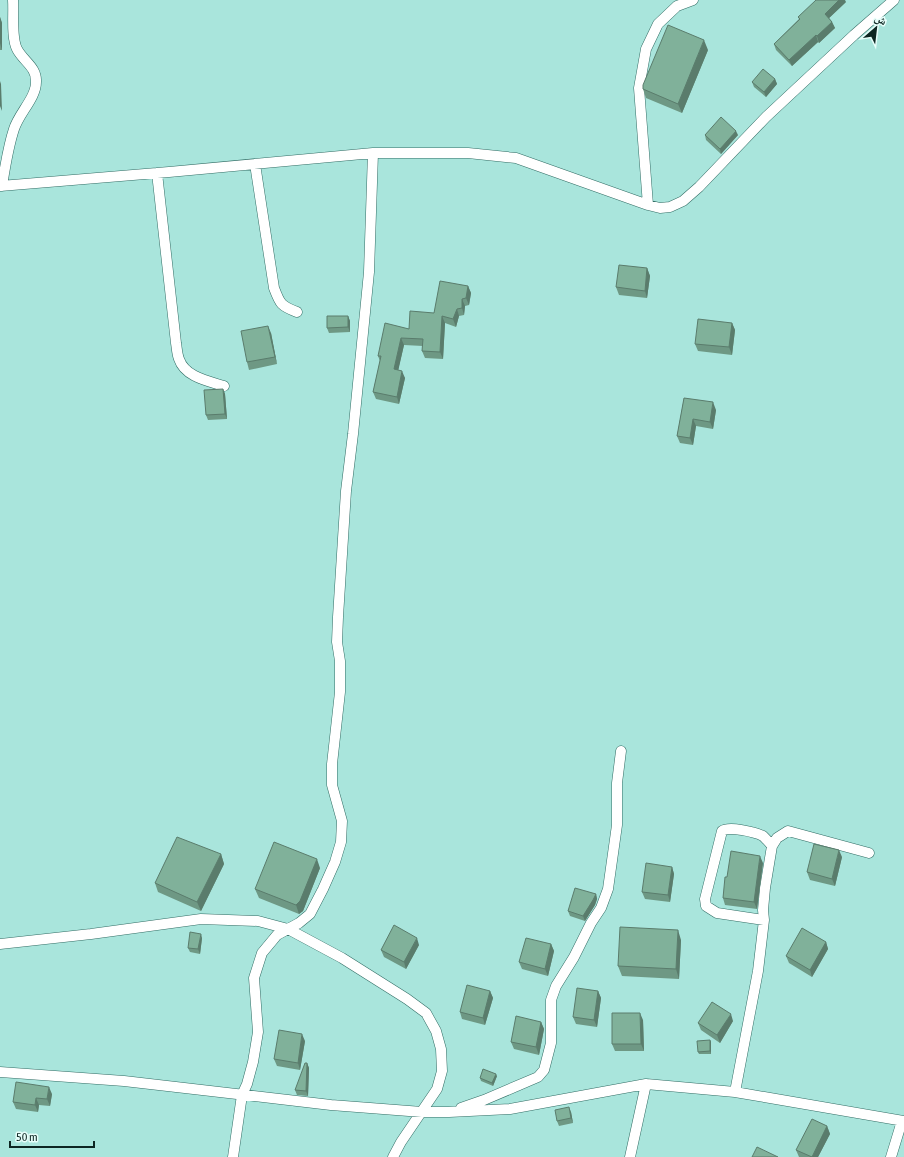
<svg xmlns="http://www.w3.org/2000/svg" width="904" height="1157" font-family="'Asap Condensed','Noto Naskh Arabic',sans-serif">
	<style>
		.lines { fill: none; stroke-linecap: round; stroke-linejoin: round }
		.street-casing { stroke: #326d65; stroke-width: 11 }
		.street { stroke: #fff; stroke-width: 10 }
		.wall { fill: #6e9884 }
		.shaded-wall { fill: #5a7c6c }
		.building { fill: #80b19a; stroke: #5a7c6c }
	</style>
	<rect width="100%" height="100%" fill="#a9e5dc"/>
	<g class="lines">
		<defs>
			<path id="street" d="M255 164 274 288C280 304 281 306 297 312
				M157 173 176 343C177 349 177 354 179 359 185 377 208 381 224 386
				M0 186 169 172 373 153H468L516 158 648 205 660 208 670 207 683 201 699 187 766 117 854 35 894 0
				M2 186C5 167 8 147 14 129 19 113 36 98 36 82 37 67 23 61 17 49 11 37 14 13 13 0
				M648 205 639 88 646 49 658 24 677 6 693 0
				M764 920 717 913 706 906 705 899 722 831C729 826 755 832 763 836 766 839 769 842 772 846
				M0 944 91 934 201 919 258 921 288 929 342 958 407 999 426 1013 436 1031 441 1049 442 1071 437 1089 401 1142 393 1157
				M0 1072 124 1081 331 1105 422 1112H449L510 1109 646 1084 735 1092 904 1121
				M735 1092 758 971 764 920 763 910 765 888 772 846 777 838 788 831 869 853
				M461 1108 484 1100 538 1077 544 1070 551 1043V1000L556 986 574 957 591 923 601 908 608 889 617 825V783L621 751
				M233 1157 242 1095 247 1084 253 1062 258 1032 254 978 262 953 277 935 299 923 310 914 323 889 335 862 341 842 342 821 332 785V764L340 692V661L337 642 338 617 346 491 353 434 369 272 373 153
				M630 1157 646 1084
				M891 1157 902 1121"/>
		</defs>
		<use href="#street" class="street-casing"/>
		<use href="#street" class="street"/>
	</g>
	<path class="wall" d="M846 2 829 18 832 22 835 28 819 43 818 42 792 66 776 50 774 44 799 19 798 17Z
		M0 17 2 23V50H0Z
		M708 50 682 113 646 98 643 89Z
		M775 79 777 84 766 97 754 87 752 82Z
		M705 135H738L721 154 706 140Z
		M647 268 650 276 647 298 619 295 616 287Z
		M468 286 471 293 469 305 465 306 464 315 459 316 456 327 445 323 443 359 425 358 422 351 423 346 404 345 398 370 405 378 399 404 376 399 373 392 380 361 378 356 409 329 434 313Z
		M348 316 350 321V332L329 333 327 328Z
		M732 323 735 330 732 355 698 351 695 344Z
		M271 333 277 364 249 370 247 362Z
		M223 389 225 394 227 419 208 420 206 415Z
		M684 398 716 410 713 429 696 426 693 445 680 443 677 436Z
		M221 854 224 864 201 911 158 892 155 883Z
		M842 857 835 886 810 880 807 872Z
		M763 863 757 909 725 905 723 898 727 877Z
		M672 867 674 874 670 902 645 899 642 892Z
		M320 868 303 911 299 914 259 898 255 889Z
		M596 894 597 899 595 905 585 921 570 916 568 911Z
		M202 938 200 954 190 952 188 948Z
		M681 940 679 979 622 976 618 966Z
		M826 942 828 949 812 977 789 963 786 956Z
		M551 944 554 951 548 976 522 969 519 962Z
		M419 945 406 969 384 957 381 950Z
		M490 991 493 998 485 1025 462 1019 460 1012Z
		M598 991 601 998 597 1027 576 1024 573 1017Z
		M643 1020 644 1051H615L612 1044Z
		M733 1021 720 1043 701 1030 698 1023Z
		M541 1022 544 1029 539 1055 514 1049 511 1042Z
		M710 1040 711 1042V1054H699L698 1052Z
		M305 1041 300 1070 277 1066 274 1059Z
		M307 1063 309 1068 308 1096 297 1095 295 1090Z
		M497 1076 493 1086 481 1081 480 1078Z
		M52 1094 50 1106 39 1105 38 1112 16 1109 13 1102Z
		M571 1112 573 1123 559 1126 557 1121Z
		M827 1126 830 1134 818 1157H799L796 1150Z"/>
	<path class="shaded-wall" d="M839 0H845L846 2 827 20 825 14Z
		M0 17 2 23V50L0 43Z
		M832 22 835 28 819 43 817 36Z
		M816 35 818 42 792 66 789 60Z
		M704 40 708 50 682 113 678 104Z
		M775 79 777 84 766 97 764 92Z
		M0 81 1 84 2 111 0 106Z
		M736 131 738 135 721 154 720 149Z
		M647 268 650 276 647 298 645 291Z
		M468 286 471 293 469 305 466 298Z
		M462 299 465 306 464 315 462 308Z
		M457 309 459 316 456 327 453 319Z
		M348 316 350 321V332L348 327Z
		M442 316 445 323 443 359 440 352Z
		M732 323 735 330 732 355 729 347Z
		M268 326 271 333 277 364 275 357Z
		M401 338 404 345 397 376 394 369Z
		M402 371 405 378 399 404 397 397Z
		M223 389 225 394 227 419 225 414Z
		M713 402 716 410 713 429 710 422Z
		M693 419 696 426 693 445 690 438Z
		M839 850 842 857 835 886 832 879Z
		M221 854 224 864 201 911 197 902Z
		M760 856 763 863 757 909 754 902Z
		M317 859 320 868 303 911 299 914 296 905Z
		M672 867 674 874 670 902 668 895Z
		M596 894 597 899 595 905 585 921 583 916Z
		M678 930 681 940 679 979 676 969Z
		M201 934 202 938 200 954 198 949Z
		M417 938 419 945 406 969 404 962Z
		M826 942 828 949 812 977 810 970Z
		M551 944 554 951 548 976 545 969Z
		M490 991 493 998 485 1025 483 1018Z
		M598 991 601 998 597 1027 594 1020Z
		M640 1013 643 1020 644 1051 641 1044Z
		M731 1014 733 1021 720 1043 717 1035Z
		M541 1022 544 1029 539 1055 536 1047Z
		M302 1034 305 1041 300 1070 298 1063Z
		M710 1040 711 1042V1054L710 1051Z
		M307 1063 309 1068 308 1096 306 1091Z
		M496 1074 497 1076 493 1086 492 1083Z
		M49 1087 52 1094 50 1106 47 1099Z
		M36 1098 39 1105 38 1112 35 1105Z
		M569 1107 571 1112 573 1123 571 1118Z
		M827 1126 830 1134 818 1157H812Z"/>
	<path class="building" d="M816 0H839L825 14 832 22 817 36 816 35 789 60 774 44 800 19 798 17Z
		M668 25 704 40 678 104 643 89V85Z
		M763 69 775 79 764 92 752 82Z
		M721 117 736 131 720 149 705 135Z
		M619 265 647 268 645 291 616 287Z
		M440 281 468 286 466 298 462 299V308L457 309 453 319 442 316 440 352 422 351 423 339 401 338 394 369 402 371 397 397 373 392 381 356H378L385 323 409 329 410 311 434 313Z
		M327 316H348V327L327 328Z
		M698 319 732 323 729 347 695 344Z
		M268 326 275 357 247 362 241 331Z
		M223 389 225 414 206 415 204 390Z
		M684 398 713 402 710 422 693 419 690 438 677 436Z
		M177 837 221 854 197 902 155 883Z
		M274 842 317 859 300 901 296 905 255 889Z
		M814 844 839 850 832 879 807 872Z
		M731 851 760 856 754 902 723 898 725 877H727Z
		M646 863 672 867 668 895 642 892Z
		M575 888 596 894 593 900 583 916 568 911Z
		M394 925 417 938 404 962 381 950Z
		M620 927 678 930 676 969 618 966Z
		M802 928 826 942 810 970 786 956Z
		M190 932 201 934 198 949 188 948Z
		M526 938 551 944 545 969 519 962Z
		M467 985 490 991 483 1018 460 1012Z
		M577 988 598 991 594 1020 573 1017Z
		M712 1002 731 1014 717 1035 698 1023Z
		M612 1013H640L641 1044H612Z
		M516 1016 541 1022 536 1047 511 1042Z
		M279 1030 302 1034 298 1063 274 1059Z
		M710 1040V1051L698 1052 697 1041Z
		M305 1063H307L306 1091 295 1090Z
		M483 1069 496 1074 492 1083 480 1078Z
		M16 1082 49 1087 47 1099 36 1098 35 1105 13 1102Z
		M569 1107 571 1118 557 1121 555 1110Z
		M812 1119 827 1126 812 1157 796 1150Z
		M757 1147 778 1157H752Z"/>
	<g transform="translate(876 28) rotate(28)" stroke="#e7fefa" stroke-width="3" paint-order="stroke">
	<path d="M0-3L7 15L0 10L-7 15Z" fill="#0d2622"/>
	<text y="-6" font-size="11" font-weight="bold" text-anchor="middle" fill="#0d2622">ش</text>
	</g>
	<path d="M10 1141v6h84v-6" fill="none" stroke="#0d2622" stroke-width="2"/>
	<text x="16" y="1141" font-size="12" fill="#0d2622" stroke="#e7fefa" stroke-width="3" paint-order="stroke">50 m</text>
</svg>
